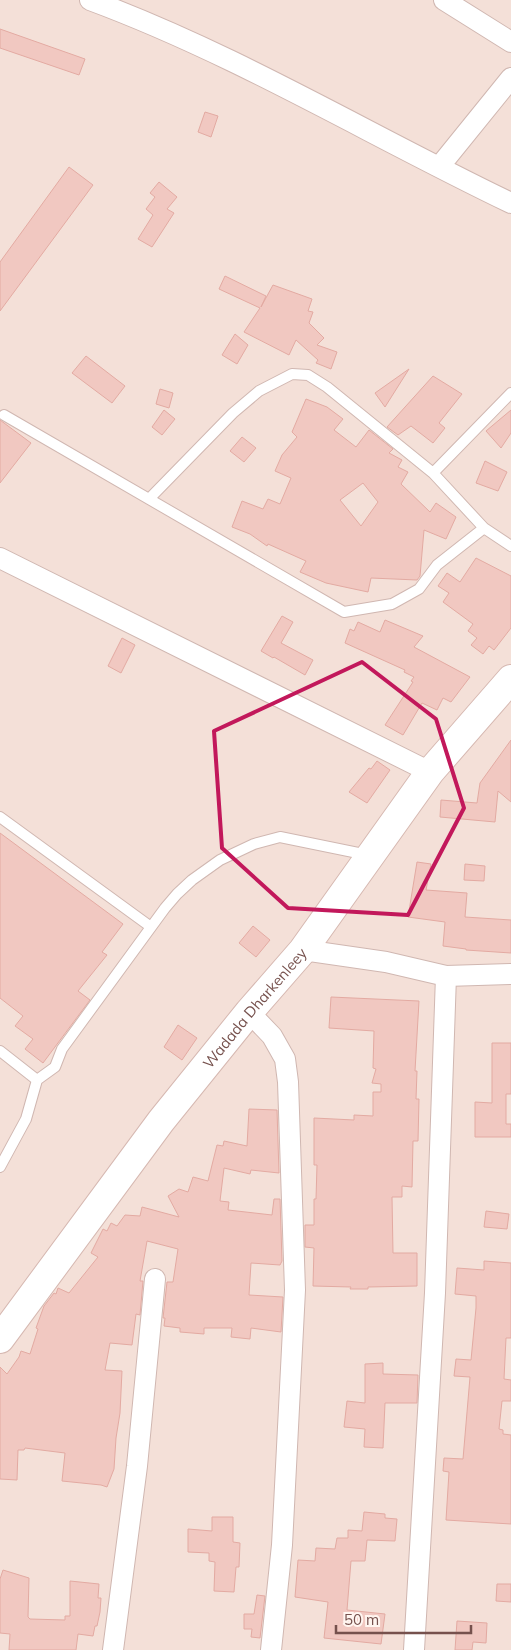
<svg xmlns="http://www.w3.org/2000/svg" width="511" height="1650" font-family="Mulish,sans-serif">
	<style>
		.residential { fill: #f4e0d8 }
		.building { fill: #f1c8c1; stroke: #e3aaa2; fill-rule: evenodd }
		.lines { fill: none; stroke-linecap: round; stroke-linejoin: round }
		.service-casing { stroke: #d0b7b1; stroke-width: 12 }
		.minor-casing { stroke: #d0b7b1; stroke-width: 22 }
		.secondary-casing { stroke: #d6b8b1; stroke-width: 30 }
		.service { stroke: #fff; stroke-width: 10 }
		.minor { stroke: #fff; stroke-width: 20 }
		.secondary { stroke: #fff; stroke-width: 28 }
		.marked { fill: none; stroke: #c2185b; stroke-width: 4; stroke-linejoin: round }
		.labels { text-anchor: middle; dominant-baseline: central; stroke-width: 4.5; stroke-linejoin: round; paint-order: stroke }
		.street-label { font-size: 15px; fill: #76514d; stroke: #fff5f0 }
	</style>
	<rect width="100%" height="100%" fill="#fcf0e9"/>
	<path class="residential" d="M0 0H511V1650H0Z"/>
	<path class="building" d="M0 29 85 59 79 75 0 48Z
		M205 112 218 116 211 137 198 132Z
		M69 167 93 185 0 311V262Z
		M159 182 177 197 167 209 174 213 152 247 138 239 153 215 146 209 155 197 150 193Z
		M225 276 266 296 261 307 273 285 312 299 308 311 313 312 309 323 324 338 317 345 337 352 331 369 316 363 318 360 296 340 289 355 244 332 260 308 219 289Z
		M235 334 248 345 237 364 222 355Z
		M86 356 125 386 112 403 72 373Z
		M409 369 385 407 375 393Z
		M433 376 462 394 439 423 445 428 433 443 411 426 398 435 387 427Z
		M160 389 173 393 169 408 156 404Z
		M306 399 327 407 343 419 334 430 356 447 369 430 393 449 389 453 402 460 398 467 408 472 401 484 430 512 436 503 456 517 446 539 424 530 420 576 417 580 371 578 368 592 326 583 300 572 306 561 268 544 267 546 250 534 232 527 242 501 263 509 268 499 280 504 291 478 275 471 282 455 297 437 292 432ZM363 483 378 502 361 526 340 500Z
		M164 410 175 419 162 435 152 427Z
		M511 410V433L501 448 486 431Z
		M0 420 31 443 0 483Z
		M242 437 256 448 244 462 230 451Z
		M485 461 507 472 498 491 476 483Z
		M476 558 511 576V628L494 650 489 646 483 654 471 645 477 638 468 631 473 624 443 602 449 593 438 586 447 573 460 582Z
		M282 616 293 622 281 643 313 660 305 675 274 657 273 658 261 651Z
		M385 620 423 636 414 647 470 677 451 702 443 698 437 710 422 703 403 735 385 725 413 682 411 681 414 677 404 672 405 670 345 643 350 629 354 631 358 622 380 632Z
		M122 638 135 645 121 673 108 666Z
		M511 740V802L498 791 495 822 440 817 441 800 477 803 480 783Z
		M377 761 390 770 367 803 349 792 369 768 371 769Z
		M0 833 123 924 102 952 107 955 78 991 90 1000 43 1063 25 1049 33 1039 15 1026 23 1016 0 998Z
		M417 862 431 864 426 890 467 893 465 917 511 920V953L466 950V949L443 946 445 922 408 917Z
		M465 864 485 866 484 881 464 880Z
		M253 926 270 940 256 957 239 943Z
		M331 997 419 1001 415 1071H417L416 1099H419L418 1141H413L412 1187 402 1186V1197H392L393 1253H417V1286L368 1287V1289H350L351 1287 313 1286 314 1248 305 1247V1225H314V1199H316L317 1165H314V1118L354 1120V1115L373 1116V1092H381V1084L372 1083 376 1069 373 1068 374 1031 329 1028Z
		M178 1025 197 1038 182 1060 164 1047Z
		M492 1043H511V1094H506V1124H511V1137H475V1102L492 1103Z
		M249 1109 277 1110 279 1173 251 1170 250 1174 224 1168 220 1201 229 1202 228 1210 272 1215 274 1199H280L282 1261 280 1265 251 1263 249 1295 283 1297 281 1332 251 1328 250 1339 231 1337 232 1328H204V1334L180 1332V1328L164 1326 165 1318H163L167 1282H173L178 1249 147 1241 140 1281H143L140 1315 136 1314 132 1345 110 1343 105 1370 122 1371 120 1413 116 1438 114 1469 107 1487 101 1485 62 1481 65 1453 25 1448 24 1450H18L17 1480 0 1479V1367L7 1374 19 1357 21 1351 30 1354 38 1329 36 1328 44 1306 54 1293 56 1294 58 1288 69 1293 98 1257 91 1253 103 1229 107 1231 111 1223 117 1226 125 1215 140 1216 142 1207 179 1217 168 1196 179 1189 188 1192 193 1177 208 1181 217 1145 223 1146 224 1141 247 1146Z
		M486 1211 509 1214 507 1229 484 1227Z
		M484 1261 511 1263V1338H506L504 1379 511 1380V1401H502L499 1429 503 1430V1434L511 1435V1524L446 1520 449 1472 443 1471 444 1458 463 1459 470 1377 454 1376 456 1359 471 1360 476 1308V1296L455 1294 457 1268 484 1270Z
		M383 1363V1374L418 1375 417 1403H385L383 1448 364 1447 365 1429 344 1427 347 1401 365 1403V1364Z
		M364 1512 385 1514V1518L397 1519 395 1541 367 1540 365 1561H351L347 1610 385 1614 381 1644 324 1638 328 1602 295 1597 298 1560 315 1561 316 1548 335 1549 337 1538H348V1530L362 1531Z
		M212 1517H233V1542L240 1543 239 1567H236L234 1592 214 1591 215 1562 209 1561V1553L188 1552V1529L212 1531Z
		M3 1570 29 1578 28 1617 30 1619 65 1620V1616H70V1581L99 1584 98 1598H101L100 1612 97 1626H95L93 1636 78 1634 76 1650H9L10 1634 0 1633V1579Z
		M497 1584H511V1602L496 1601Z
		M257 1595 265 1596 260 1638 251 1637 252 1629H244V1614H254Z
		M457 1621 487 1623 486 1643 473 1642 472 1650H455Z"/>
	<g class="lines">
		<defs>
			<path id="service" d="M4 415 344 612 392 604 419 589 437 565 484 528
				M433 473 511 393
				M149 499 233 413 259 391 292 374 308 375 327 387 433 473 484 528 511 546
				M0 817 151 927
				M0 1051 37 1080
				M0 1167 26 1119 37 1080 55 1067 62 1049 165 908 177 894 192 880 220 860 254 844 280 837 368 855"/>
			<path id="minor" d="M90 0C236 54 371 136 511 203
				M444 0 511 42
				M439 167 511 78
				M0 558 430 772
				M303 950 386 962 446 976 511 974
				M249 1012 272 1036 285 1059 288 1082 295 1290 282 1545 271 1650
				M113 1650 137 1466 155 1279
				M414 1650 435 1293 446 976"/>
			<g id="secondary">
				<path id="s1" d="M0 1339 161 1121 249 1012 303 950 430 772 511 679"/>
			</g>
		</defs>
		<use href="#service" class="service-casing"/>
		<use href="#minor" class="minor-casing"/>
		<use href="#secondary" class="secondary-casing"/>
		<use href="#service" class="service"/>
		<use href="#minor" class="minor"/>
		<use href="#secondary" class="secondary"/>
	</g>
	<path class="marked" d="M362 662 436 719 464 808 408 915 288 908 222 848 214 731Z"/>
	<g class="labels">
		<g class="street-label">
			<text stroke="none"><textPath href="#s1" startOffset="418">Wadada Dharkenleey</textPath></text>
		</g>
	</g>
	<path d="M336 1625v8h135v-8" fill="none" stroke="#76514d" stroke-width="2.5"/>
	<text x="344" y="1625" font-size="15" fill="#76514d" stroke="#fff5f0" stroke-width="4" paint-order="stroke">50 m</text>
</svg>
